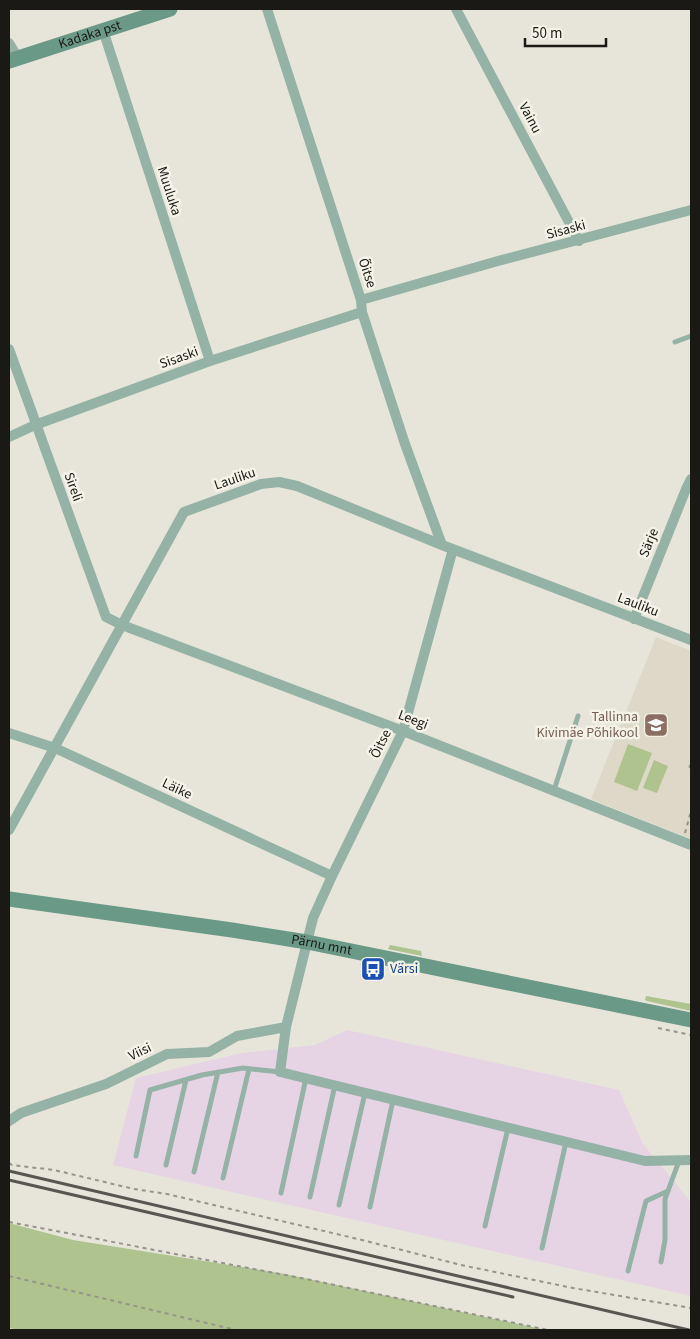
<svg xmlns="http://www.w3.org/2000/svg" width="700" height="1339" font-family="'Source Sans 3',sans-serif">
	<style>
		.built { fill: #ddd8c7 }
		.industrial { fill: #e6d4e5 }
		.green { fill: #aec38e }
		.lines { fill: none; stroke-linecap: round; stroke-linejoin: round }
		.path { stroke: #95948c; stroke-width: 2; stroke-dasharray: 4 4; stroke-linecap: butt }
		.service { stroke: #94b2a6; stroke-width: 5 }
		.minor { stroke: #94b2a6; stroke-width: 10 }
		.secondary { stroke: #6b9988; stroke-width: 15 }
		.rail { stroke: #575650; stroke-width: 3 }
		.labels { text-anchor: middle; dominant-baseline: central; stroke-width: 5; stroke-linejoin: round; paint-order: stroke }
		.street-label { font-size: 14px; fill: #1a1915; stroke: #f5f2e7 }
		.education-label { font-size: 14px; fill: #785e54; stroke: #f5f2e7; text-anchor: end }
		.transit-label { font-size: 14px; fill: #164399; stroke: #f5f2e7; text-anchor: start }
	</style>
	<rect width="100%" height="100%" fill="#e7e5da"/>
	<path class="built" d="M656 637 691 651V839L591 799Z"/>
	<path class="industrial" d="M347 1030 619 1090 643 1144 691 1202V1296L113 1165 136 1078 242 1053 315 1045Z"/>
	<path class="green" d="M628 744 652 753 637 791 614 782Z
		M654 760 668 766 657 793 643 788Z
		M390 945 421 951 422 956 388 949Z
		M646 996 691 1004V1011L647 1001 645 1000Z
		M9 1223 73 1240 285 1274 546 1330H21L9 1328Z"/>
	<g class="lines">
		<path class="path" d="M691 764 689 768 691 772
			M685 833 691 811
			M658 1028 691 1035
			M9 1163 12 1165 54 1170 134 1189 167 1194 362 1240 461 1265 573 1288 691 1308
			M9 1222 311 1280 548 1330
			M9 1276 236 1330"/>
		<path class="service" d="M675 342 691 336
			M554 790 578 716
			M136 1156 150 1090 202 1075 243 1068 280 1072
			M166 1165 186 1080
			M194 1172 218 1072
			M223 1178 249 1069
			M281 1193 306 1078
			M310 1197 335 1085
			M339 1205 365 1093
			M370 1207 393 1100
			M485 1226 508 1128
			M542 1248 566 1142
			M661 1262 665 1240V1199L679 1161
			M628 1271 646 1201 668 1191"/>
		<path class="minor" d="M267 9 361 300 362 312 405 444 442 545
			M456 9 579 241
			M103 30 210 361
			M9 43 18 58
			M361 300 498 261 691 210
			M9 349 106 617 122 625 403 731 691 845
			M9 437 35 425 210 361 362 312
			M453 549 403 731 332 876 313 918 286 1027 280 1072 645 1161 691 1160
			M634 619 686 489 691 479
			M9 733 55 748 332 876
			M9 830 184 512 261 484 279 482 297 486 442 545 691 640
			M9 1121 21 1113 106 1084 167 1054 209 1052 237 1036 286 1027"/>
		<g class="secondary">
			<path id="s1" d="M9 61 170 9"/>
			<path id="s2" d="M9 899 232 930 307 942 691 1020"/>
		</g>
		<path class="rail" d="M9 1171 689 1330
			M9 1180 513 1297"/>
	</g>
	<defs>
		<symbol id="school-square" viewBox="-11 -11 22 22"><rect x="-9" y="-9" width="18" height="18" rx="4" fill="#8d6e63" stroke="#f5f2e7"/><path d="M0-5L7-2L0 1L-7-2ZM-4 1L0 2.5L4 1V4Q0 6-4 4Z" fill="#fff"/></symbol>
		<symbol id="bus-square" viewBox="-11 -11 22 22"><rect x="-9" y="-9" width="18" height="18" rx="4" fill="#1a4fb4" stroke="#f5f2e7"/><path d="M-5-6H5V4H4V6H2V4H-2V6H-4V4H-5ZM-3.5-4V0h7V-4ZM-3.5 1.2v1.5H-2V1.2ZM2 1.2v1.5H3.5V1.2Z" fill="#fff"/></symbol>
	</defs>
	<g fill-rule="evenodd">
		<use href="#school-square" x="642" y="711" width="28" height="28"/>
		<use href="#bus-square" x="359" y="955" width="28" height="28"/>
	</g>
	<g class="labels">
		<g class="street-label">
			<text stroke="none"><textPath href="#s1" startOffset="85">Kadaka pst</textPath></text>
			<text transform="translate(530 118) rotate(62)">Vainu</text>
			<text transform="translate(169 191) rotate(72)">Muuluka</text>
			<text transform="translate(566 230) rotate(-15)">Sisaski</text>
			<text transform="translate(367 273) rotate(72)">Õitse</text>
			<text transform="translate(179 358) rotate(-20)">Sisaski</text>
			<text transform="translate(235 479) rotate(-19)">Lauliku</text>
			<text transform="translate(73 487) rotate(70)">Sireli</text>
			<text transform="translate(649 543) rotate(-68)">Särje</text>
			<text transform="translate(638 605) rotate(21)">Lauliku</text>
			<text transform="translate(413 720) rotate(21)">Leegi</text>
			<text transform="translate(381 744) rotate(-64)">Õitse</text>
			<text transform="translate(177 789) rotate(25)">Läike</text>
			<text stroke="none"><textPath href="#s2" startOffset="316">Pärnu mnt</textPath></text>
			<text transform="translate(140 1052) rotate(-26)">Viisi</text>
		</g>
		<g class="education-label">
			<text x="638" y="717">Tallinna<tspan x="638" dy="16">Kivimäe Põhikool</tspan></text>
		</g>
		<g class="transit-label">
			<text x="390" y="969">Värsi</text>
		</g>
	</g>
	<rect width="700" height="1339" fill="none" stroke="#1a1915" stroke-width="20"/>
	<path d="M525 38v8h81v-8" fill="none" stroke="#1a1915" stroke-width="2.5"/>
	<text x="532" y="38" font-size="15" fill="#1a1915" stroke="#f5f2e7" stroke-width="4" paint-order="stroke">50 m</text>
</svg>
